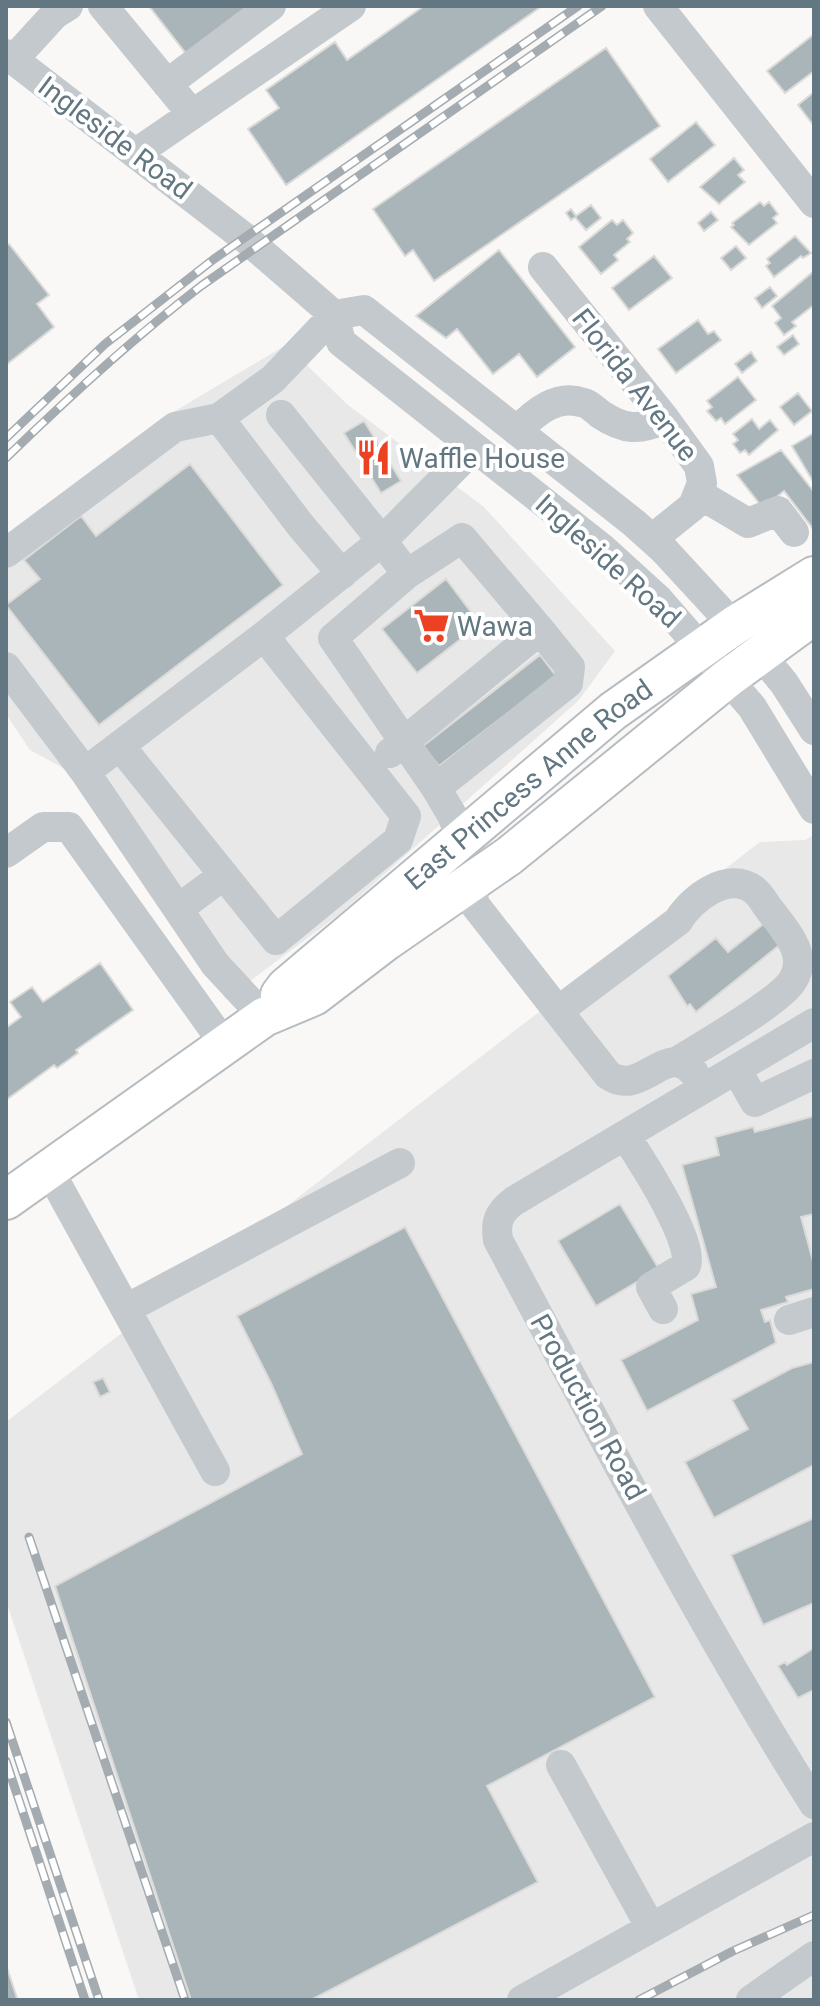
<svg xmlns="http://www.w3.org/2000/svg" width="820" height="2006" font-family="Roboto,sans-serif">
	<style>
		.built { fill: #e7e8e7 }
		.building { fill: #aab5b9; stroke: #dadad8; stroke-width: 2 }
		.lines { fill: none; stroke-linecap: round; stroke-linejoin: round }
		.major-casing { stroke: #b7bcc0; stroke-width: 42 }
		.minor { stroke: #c3c9cc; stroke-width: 30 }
		.major { stroke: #fff; stroke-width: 38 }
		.rail-casing { stroke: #a4acb1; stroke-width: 9 }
		.rail { stroke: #fff; stroke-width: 6; stroke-dasharray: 18; stroke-linecap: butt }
		.labels { text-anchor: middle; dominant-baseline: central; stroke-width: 8; stroke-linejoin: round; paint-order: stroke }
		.street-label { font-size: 28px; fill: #627782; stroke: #fff }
		.poi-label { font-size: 28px; fill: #627782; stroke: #fff; text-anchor: start }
	</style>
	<rect width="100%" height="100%" fill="#f9f8f6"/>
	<path class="built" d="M286 345 348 405 484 507 615 651 579 700 341 913 226 999 72 773 30 750 6 714V540L165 417Z
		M814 835V2000H139L6 1601V1422L760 842 805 840Z"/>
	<path class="building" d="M149 6H252L188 56Z
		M424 6H542L286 185 248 129 279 108 266 90 335 42 347 60Z
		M813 35 814 71 785 93 767 71Z
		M606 48 660 126 434 281 413 250 405 256 373 209Z
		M814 92V126L798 105Z
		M696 122 715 145 668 182 650 159Z
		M734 158 744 170 738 175 745 182 719 204 700 187Z
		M760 202 764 206 769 202 778 214 773 218 777 223 749 245 731 227 734 225 732 223Z
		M591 205 601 218 586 230 575 217 571 220 566 213 571 209 576 216Z
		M711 212 718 220 704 231 698 223Z
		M612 220 617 225 623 220 633 233 627 239 630 242 614 255 618 260 601 274 579 247Z
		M795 236 811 253 803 258 801 256 774 277 766 266 770 263 767 259Z
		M9 244 49 295 37 304 54 327 6 365V246Z
		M736 246 746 258 731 270 721 258Z
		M499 250 575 347 537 377 519 354 493 374 457 329 446 338 416 316Z
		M654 256 672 278 629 310 612 288Z
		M814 271V305L792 322 796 326 784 335 775 323 781 318 772 306Z
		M770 287 777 296 762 308 755 298Z
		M698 320 708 334 714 331 721 340 676 373 658 349Z
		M793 335 799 344 784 355 777 347Z
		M751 352 757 361 742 373 735 364Z
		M738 377 756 400 725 424 721 418 716 421 707 411 712 407 707 401Z
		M798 393 812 411 794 425 780 407Z
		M752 419 759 429 770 420 778 430 749 455 745 450 740 453 733 444 738 440 733 434Z
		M364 421 401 481 381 493 344 433Z
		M814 433V483L792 446Z
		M781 450 814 492V530L784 491 763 508 737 475Z
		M190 464 283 585 99 725 6 605 40 579 24 560 81 516 96 536Z
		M446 579 480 624 417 673 382 629Z
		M540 655 556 676 439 766 423 746Z
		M766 922 782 943 696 1012 690 1004 687 1006 668 976 716 938 728 952Z
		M100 963 133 1010 76 1050 78 1053 57 1068 54 1065 6 1100V1028L21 1017 10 1002 32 987 43 1002Z
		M814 1116V1214L801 1217 814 1265V1289L786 1297 788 1302 761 1310 765 1322 770 1320 776 1343 647 1411 621 1360 698 1320 691 1294 716 1287 682 1165 719 1155 715 1137 753 1127 755 1132Z
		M620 1204 659 1269 596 1306 558 1241Z
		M405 1227 655 1697 487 1786 538 1882 311 2000H191L55 1586 302 1454 271 1383 237 1316Z
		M814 1362V1465L714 1518 685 1462 748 1429 732 1400 792 1368Z
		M103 1378 110 1392 100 1397 93 1382Z
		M814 1518V1603L763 1625 731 1555Z
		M814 1648V1690L798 1698 778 1666 785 1662 787 1665Z
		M6 1965 17 1998 12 2000H6Z"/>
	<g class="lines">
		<defs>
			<g id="major">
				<path id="s1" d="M280 995 286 987 613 711 735 625 814 576"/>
				<path d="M6 1200 264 1017 314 996 386 941 509 856 728 678 814 615"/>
			</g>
		</defs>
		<use href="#major" class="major-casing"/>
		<path class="minor" d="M103 6 192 114
			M658 6 814 203
			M6 54 245 238 334 315 341 342 603 549 658 599 752 707 814 809
			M13 60 55 14 68 6
			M167 84 271 6
			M136 153 351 6
			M543 267 665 419 699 466 702 483 693 506 652 539
			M334 315 364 310 634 523 663 549 760 654 784 683 814 730
			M334 315 273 379 219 418 301 526 342 574
			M517 431C534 413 557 393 584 403 589 404 595 410 600 414 624 430 639 431 665 419
			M699 494 748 523 778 511 794 532
			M6 553 175 427 219 418
			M6 667 85 772
			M120 746 276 940 398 840 406 816 264 636
			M390 753 540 630 462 538 407 574
			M436 788 568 683 570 667 540 630
			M461 838 452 815 436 788 333 638 407 574 382 541 474 448
			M6 853 43 827H69L225 1045
			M470 883 475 905 608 1075C643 1099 665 1039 694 1073
			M178 909 224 875
			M558 1011 678 921C691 899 728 870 754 890 760 894 765 904 769 909 784 929 809 954 793 980 780 1002 703 1045 678 1061
			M264 1017 215 964 85 772 264 636 382 541 281 415
			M814 1023 514 1201C499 1212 495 1222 498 1240 600 1430 699 1622 814 1804
			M736 1069 755 1102 814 1074
			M625 1135C640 1158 695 1242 686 1266L651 1287 663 1309
			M49 1170 215 1471
			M126 1309 400 1163
			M789 1320 814 1312
			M561 1765 651 1928
			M522 2000 814 1837
			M751 2000 814 1956"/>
		<use href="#major" class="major"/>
		<defs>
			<path id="rail" d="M6 438 105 344 214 259 578 6
				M6 458C69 397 132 339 201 286L602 6
				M29 1537 185 2000
				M6 1722 99 2000
				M6 1761 85 2000
				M639 2000 733 1951 814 1915"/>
		</defs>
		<use href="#rail" class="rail-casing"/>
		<use href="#rail" class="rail"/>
	</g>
	<defs>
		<symbol id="restaurant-bare" viewBox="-9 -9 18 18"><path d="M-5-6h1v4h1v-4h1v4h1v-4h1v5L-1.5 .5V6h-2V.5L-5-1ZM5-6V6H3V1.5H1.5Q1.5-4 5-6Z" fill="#ec4123" stroke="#fff" stroke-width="2.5" paint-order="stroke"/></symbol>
		<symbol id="supermarket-bare" viewBox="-9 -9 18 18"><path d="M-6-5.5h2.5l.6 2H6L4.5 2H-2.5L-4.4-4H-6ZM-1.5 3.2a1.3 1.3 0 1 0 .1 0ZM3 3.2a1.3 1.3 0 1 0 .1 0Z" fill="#ec4123" stroke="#fff" stroke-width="2.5" paint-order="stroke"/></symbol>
	</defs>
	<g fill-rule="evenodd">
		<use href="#restaurant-bare" x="348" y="432" width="51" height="51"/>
		<use href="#supermarket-bare" x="406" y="600" width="51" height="51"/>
	</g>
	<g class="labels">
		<g class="street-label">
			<text transform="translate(115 138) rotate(37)">Ingleside Road</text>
			<text transform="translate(635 385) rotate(52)">Florida Avenue</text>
			<text transform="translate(608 561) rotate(42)">Ingleside Road</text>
			<text stroke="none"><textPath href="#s1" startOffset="326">East Princess Anne Road</textPath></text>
			<text transform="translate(588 1407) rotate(61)">Production Road</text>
		</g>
		<g class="poi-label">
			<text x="399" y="458">Waffle House</text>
			<text x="457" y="626">Wawa</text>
		</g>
	</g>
	<rect width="820" height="2006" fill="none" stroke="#627782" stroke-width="16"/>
</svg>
